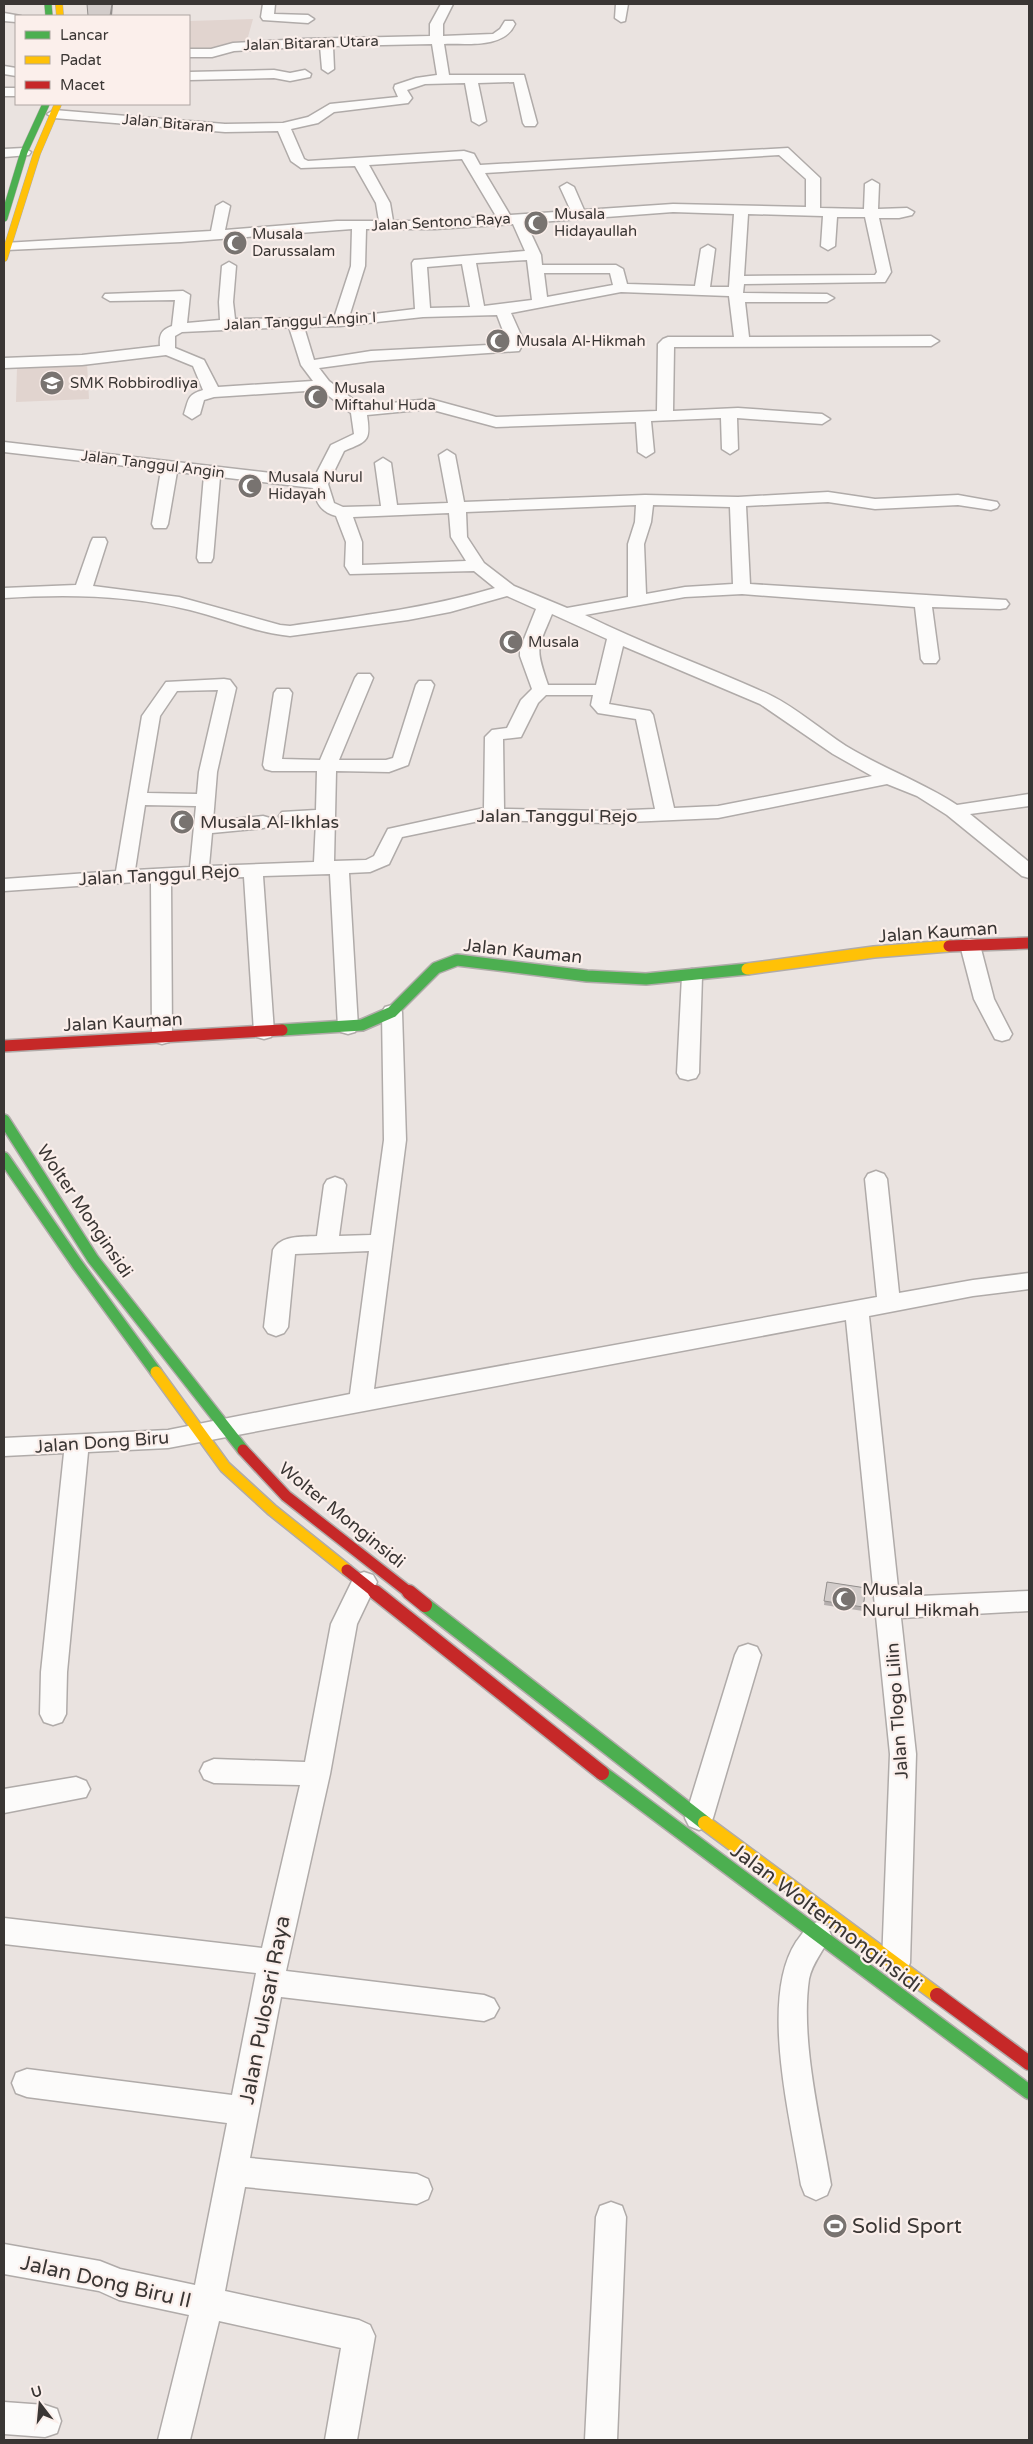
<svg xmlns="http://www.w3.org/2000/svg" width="1033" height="2444" font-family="'Varela Round',sans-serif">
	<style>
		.built { fill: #e1d4cf }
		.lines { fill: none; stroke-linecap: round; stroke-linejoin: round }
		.street-casing { stroke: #b0aba9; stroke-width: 3 }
		.fast-far2-casing { stroke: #b0aba9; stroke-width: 8 }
		.fast-far1-casing { stroke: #b0aba9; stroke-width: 14 }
		.fast-casing { stroke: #b0aba9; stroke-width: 17 }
		.slow-far2-casing { stroke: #b0aba9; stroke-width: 8 }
		.slow-far1-casing { stroke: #b0aba9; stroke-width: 14 }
		.slow-casing { stroke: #b0aba9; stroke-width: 17 }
		.jam-far1-casing { stroke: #b0aba9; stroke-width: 14 }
		.jam-casing { stroke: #b0aba9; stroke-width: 17 }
		.street { fill: #fcfbfa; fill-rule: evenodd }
		.fast-far2 { stroke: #4caf50; stroke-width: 7 }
		.fast-far1 { stroke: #4caf50; stroke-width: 11 }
		.fast { stroke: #4caf50; stroke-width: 14 }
		.slow-far2 { stroke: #ffc107; stroke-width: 7 }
		.slow-far1 { stroke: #ffc107; stroke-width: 11 }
		.slow { stroke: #ffc107; stroke-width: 14 }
		.jam-far1 { stroke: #c62828; stroke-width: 11 }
		.jam { stroke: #c62828; stroke-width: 14 }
		.wall { fill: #b5afae }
		.shaded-wall { fill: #938f8d }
		.building { fill: #d2ccca; stroke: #938f8d }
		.labels { text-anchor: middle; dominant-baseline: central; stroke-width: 4.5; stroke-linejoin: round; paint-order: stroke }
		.far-street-label { font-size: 15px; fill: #3a3634; stroke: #fbefeb }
		.far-poi-label { font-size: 15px; fill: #3a3634; stroke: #fbefeb; text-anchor: start }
		.street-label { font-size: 18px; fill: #3a3634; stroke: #fbefeb }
		.poi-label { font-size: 18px; fill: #3a3634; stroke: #fbefeb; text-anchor: start }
		.near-street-label { font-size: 21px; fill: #3a3634; stroke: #fbefeb }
		.near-poi-label { font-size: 21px; fill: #3a3634; stroke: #fbefeb; text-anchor: start }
	</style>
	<rect width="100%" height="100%" fill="#eae3e0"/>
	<path class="built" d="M253 19 246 44 220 45 202 52 189 53V21Z
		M87 363 89 399 16 402 17 367Z"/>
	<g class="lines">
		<defs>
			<path id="street" d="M263 4H275L274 14 308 15 314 19 308 23 263 20 261 17Z
				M441 4H453L443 24V36L493 34 500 29 505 21H513L515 24C504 49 467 43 444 44L449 75H524L537 123 535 126H525L523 123 514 82 478 83 486 121 479 125 472 121 465 83 425 84 407 90 412 98 408 103 334 112 318 123 291 129 304 159 308 161 464 151 474 154 480 165 788 148 820 178V208L864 209 865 184 872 180 879 184 878 209 907 208 914 212 912 215 899 218H879L891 272 885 282 744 284 743 293 827 294 834 298 827 302H745L749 337 931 336 939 341 931 346 674 347 673 411 738 408 822 414 830 419 822 424 737 418 738 449 730 454 722 449 721 418 651 421 654 452 646 457 638 452 636 422 496 427 429 409 367 415C371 442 367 441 344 451L328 484 334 503 343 507 381 506 375 463 383 458 391 463 397 505 448 503 439 455 447 450 455 455 464 502 645 495 738 497 828 492 875 499 958 495 997 502 999 505 997 508 991 510 958 505 875 509 828 502 746 506 750 584 1006 600 1009 604 1006 608 1000 609 932 607 939 659 936 663H924L921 659 915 607 742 594 685 597 585 615C645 645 709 667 770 695 797 708 821 730 846 746 882 768 922 782 957 805L1029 794V806L970 814 1029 862V878L1022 876 947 815 917 796 887 784 718 818 606 823 484 820 402 837 389 864 370 872 349 873 358 1027 355 1032 348 1034 341 1032 338 1027 330 874 263 876 274 1032 271 1037 264 1039 257 1037 254 1032 244 877 171 880 172 1037 169 1042 162 1044 155 1042 152 1037 151 881 4 891V879L116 871 142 716 166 682 224 679 230 680 236 688 217 772 213 821 263 816 270 818 273 822 270 826 263 828 212 833 209 866 314 862 316 821 282 820 279 816 282 812 316 810 317 771H272L265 769 263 765 274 693 277 689H289L292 693 282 759 320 760 355 678 358 674H370L373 678 339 760H386L393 758 416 685 419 681H431L434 685 408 765 389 772 336 771 334 861 366 860 374 856 388 829 484 808 485 737 492 730 507 728 521 700 532 689 520 656V649L536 609 507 596 450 612 408 620 290 636C256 633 223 618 190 610 128 595 67 594 4 598V588L76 585 91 542 93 538H105L107 542 93 586 179 597 280 625 290 626C360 616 428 608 495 588L474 571 350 574 345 566 346 542 336 516C321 512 316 503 313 488L220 477 213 558 211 562H199L197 558 204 475 177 472 168 524 166 528H154L152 524 161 470 4 452V442L314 478 331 445 354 434 351 413 321 390 214 397 204 400 200 414 192 419 184 414C189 399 187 395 203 390L193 366 166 355 82 365 4 368V358L82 355 160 346C159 335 161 330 172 326L175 300 110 301 103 297 105 294 183 291 190 295 187 323 220 320 219 302 222 266 229 262 236 266 233 302 235 319 334 318 351 266 352 229 181 242 7 250 4 249V243L211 231 216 206 223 202 230 206 225 230 337 221H379L376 203 355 166 301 168 291 161 278 131 225 132 54 118 47 114 54 110 225 124 283 123 308 117 330 104 398 97 394 88 395 85 416 78 437 75 432 44 333 46 334 69 328 73 322 69 320 46 234 51 212 57H189V49H211L233 43 303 39 430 36V24ZM779 155 806 179V207L673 204 584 210 574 187 567 183 560 187 571 211 510 215 485 173ZM462 159 496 216 435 221H393L390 203 369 165ZM673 212 734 214 729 287H710L715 249 708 245 701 249 695 286 627 284 623 269 616 265H542L541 255 526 223ZM748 214 823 216 821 246 828 250 835 246 837 217H865L877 272 875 275 744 276ZM513 224 525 251 414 260 412 263 415 309 349 317 365 266 366 229H435ZM527 260 532 300 484 306 476 263ZM462 264 470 307 430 308 427 267ZM544 273H610L613 285 547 297ZM621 292 729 296 734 337H668L663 339 658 344 657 411 496 417 430 399 362 406 329 381 319 368 371 361 519 351 524 342 511 313ZM497 315 508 344 371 351 314 360 304 327 340 326 423 317ZM289 327 301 365 313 381 218 387 204 360 175 348V336L182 332ZM636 505 635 522 628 544V597L567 608 514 586 484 563 467 537 466 512ZM653 505 730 507 733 584 685 587 646 594 644 544 651 522ZM449 513 451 537 466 561 362 565V542L353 517ZM552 614 607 639 596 685H548C535 647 537 650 552 614ZM623 646 760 704 833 754 872 776 718 806 674 808 653 715 650 711 609 704ZM218 690 199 772 197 794 147 793 160 716 177 691ZM546 695H593L591 705 598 713 636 719 655 809 606 811 504 809 503 739 521 737 538 703ZM145 805 196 806 190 867 135 870Z
				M616 4H628L625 21 621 22 615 18Z
				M4 13 21 16H16V22L4 21Z
				M4 66 16 68V76L4 74Z
				M274 70 290 73 305 70 311 74 310 77 290 81 274 78 189 80V72Z
				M4 88H16V96H4Z
				M24 148 31 152 29 155 4 157V149Z
				M970 939 977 940 980 945 994 999 1012 1034 1009 1039 1002 1041 995 1039 974 999 960 945 963 940Z
				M692 969 699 971 702 976 699 1073 696 1078 688 1080 680 1078 677 1073 682 976 685 971Z
				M392 1005 399 1007 402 1012 406 1140 374 1389 877 1297 865 1179 868 1174 876 1171 884 1174 887 1179 899 1293 973 1280 1029 1273V1289L973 1296 869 1316 899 1597 1029 1591V1611L901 1618 916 1754 910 1963 906 1972 896 1976 886 1972 882 1963 890 1754 846 1320 168 1448 88 1452 67 1672 66 1714 62 1722 53 1725 44 1722 40 1714 41 1672 64 1453 4 1456V1438L168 1430 350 1394 369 1251 295 1254 288 1327 284 1333 276 1336 268 1333 264 1327 273 1250C281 1235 301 1237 317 1236L324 1185 327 1180 335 1177 343 1180 346 1185 339 1236 371 1235 384 1140 382 1012 385 1007Z
				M364 1572 373 1575 377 1582 357 1624 330 1774 286 1971 484 1995 494 1999 499 2008 494 2017 484 2021 281 1997 250 2158 417 2174 428 2179 432 2189 428 2199 417 2204 245 2187 225 2291 359 2320 370 2325 375 2336 357 2440H325L341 2348 219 2321 190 2440H158L189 2315 119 2300 99 2291 4 2274V2244L100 2261 120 2269 195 2285 227 2123 27 2097 16 2093 12 2083 16 2073 27 2069 232 2095 256 1973 4 1944V1918L262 1948 300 1785 214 1783 204 1779 200 1771 204 1763 214 1759 305 1762 331 1624 355 1575Z
				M748 1644 757 1647 761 1655 713 1818 709 1826 699 1830 689 1826 685 1818 735 1655 739 1647Z
				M76 1777 86 1781 90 1789 86 1797 4 1813V1789Z
				M817 1922 827 1926 831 1935C824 1950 812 1963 809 1979 800 2041 821 2123 831 2185L827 2195 816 2200 805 2195 801 2185C791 2120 759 1999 796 1942 803 1933 806 1926 817 1922Z
				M611 2202 622 2206 626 2217 617 2440H585L596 2217 600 2206Z
				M4 2402 45 2405 57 2409 61 2421 57 2433 45 2437 4 2434Z"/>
			<path id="fast-far2" d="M48 4 49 16
				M4 218 24 152 46 104"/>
			<path id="fast-far1" d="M282 1030 362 1025 392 1012 436 968 457 960 587 976 646 979 747 969
				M4 1120 93 1259 243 1450
				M4 1158 77 1264 156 1372"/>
			<path id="fast" d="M425 1605 705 1823
				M602 1773 1029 2092"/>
			<path id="slow-far2" d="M59 4 60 16
				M4 258 37 153 58 104"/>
			<path id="slow-far1" d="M747 969 874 952 949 946
				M156 1372 225 1467 272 1510 347 1570"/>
			<path id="slow" d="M705 1823 937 1995"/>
			<path id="jam-far1" d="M949 946 1029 943
				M4 1046 282 1030
				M243 1450 286 1496 410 1593
				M347 1570 376 1593"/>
			<path id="jam" d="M375 1592 602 1773
				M409 1592 425 1605
				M937 1995 1029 2063"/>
		</defs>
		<use href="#street" class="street-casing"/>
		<use href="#fast-far2" class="fast-far2-casing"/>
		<use href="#fast-far1" class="fast-far1-casing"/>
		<use href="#fast" class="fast-casing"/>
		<use href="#slow-far2" class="slow-far2-casing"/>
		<use href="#slow-far1" class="slow-far1-casing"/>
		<use href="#slow" class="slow-casing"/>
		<use href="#jam-far1" class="jam-far1-casing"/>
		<use href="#jam" class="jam-casing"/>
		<use href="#street" class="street"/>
		<use href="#fast-far2" class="fast-far2"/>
		<use href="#fast-far1" class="fast-far1"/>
		<use href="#fast" class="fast"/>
		<use href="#slow-far2" class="slow-far2"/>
		<use href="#slow-far1" class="slow-far1"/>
		<use href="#slow" class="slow"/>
		<use href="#jam-far1" class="jam-far1"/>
		<use href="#jam" class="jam"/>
	</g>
	<path class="wall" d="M827 1582 866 1588 863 1611 824 1605Z"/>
	<path class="shaded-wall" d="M112 4H113L112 16H110Z"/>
	<path class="building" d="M87 4H112L110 16H88Z
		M827 1582 866 1588 863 1607 824 1601Z"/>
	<defs>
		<symbol id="mosque-disc" viewBox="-11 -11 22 22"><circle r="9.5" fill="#787370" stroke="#fbefeb"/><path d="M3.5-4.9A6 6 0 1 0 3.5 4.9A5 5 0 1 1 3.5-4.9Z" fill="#fff"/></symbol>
		<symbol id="school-disc" viewBox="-11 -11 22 22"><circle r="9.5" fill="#787370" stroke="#fbefeb"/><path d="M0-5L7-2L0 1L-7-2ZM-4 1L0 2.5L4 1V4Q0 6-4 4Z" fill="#fff"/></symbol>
		<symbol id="stadium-disc" viewBox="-11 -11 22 22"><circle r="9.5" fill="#787370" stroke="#fbefeb"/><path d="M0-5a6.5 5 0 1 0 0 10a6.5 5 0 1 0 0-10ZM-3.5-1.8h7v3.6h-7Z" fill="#fff"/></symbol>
	</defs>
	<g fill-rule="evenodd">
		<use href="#mosque-disc" x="522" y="209" width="28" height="28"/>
		<use href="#mosque-disc" x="221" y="229" width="28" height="28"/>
		<use href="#mosque-disc" x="484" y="327" width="28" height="28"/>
		<use href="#school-disc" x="38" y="369" width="28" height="28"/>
		<use href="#mosque-disc" x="302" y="383" width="28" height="28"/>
		<use href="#mosque-disc" x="236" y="472" width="28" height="28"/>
		<use href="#mosque-disc" x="497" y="628" width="28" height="28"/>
		<use href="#mosque-disc" x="168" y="808" width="28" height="28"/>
		<use href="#mosque-disc" x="830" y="1585" width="28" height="28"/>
		<use href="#stadium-disc" x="821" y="2212" width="28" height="28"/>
	</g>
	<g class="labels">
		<g class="far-street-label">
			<text transform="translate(311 43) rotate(-2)">Jalan Bitaran Utara</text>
			<text transform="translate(168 123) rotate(5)">Jalan Bitaran</text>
			<text transform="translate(441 222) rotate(-3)">Jalan Sentono Raya</text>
			<text transform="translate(300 321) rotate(-3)">Jalan Tanggul Angin I</text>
			<text transform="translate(153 464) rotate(7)">Jalan Tanggul Angin</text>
		</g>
		<g class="far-poi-label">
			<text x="554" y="214">Musala<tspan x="554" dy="17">Hidayaullah</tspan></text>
			<text x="252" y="234">Musala<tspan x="252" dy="17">Darussalam</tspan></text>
			<text x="516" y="341">Musala Al-Hikmah</text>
			<text x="70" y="383">SMK Robbirodliya</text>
			<text x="334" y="388">Musala<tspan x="334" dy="17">Miftahul Huda</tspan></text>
			<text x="268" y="477">Musala Nurul<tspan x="268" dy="17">Hidayah</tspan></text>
			<text x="528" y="642">Musala</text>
		</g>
		<g class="street-label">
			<text x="557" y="816">Jalan Tanggul Rejo</text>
			<text transform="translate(159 875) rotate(-3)">Jalan Tanggul Rejo</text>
			<text transform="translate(938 932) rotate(-4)">Jalan Kauman</text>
			<text transform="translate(523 951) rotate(6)">Jalan Kauman</text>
			<text transform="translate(123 1022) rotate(-3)">Jalan Kauman</text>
			<text transform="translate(85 1211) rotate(56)">Wolter Monginsidi</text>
			<text transform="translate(102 1442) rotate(-4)">Jalan Dong Biru</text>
			<text transform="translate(342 1515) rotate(39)">Wolter Monginsidi</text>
			<text transform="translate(897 1711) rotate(-94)">Jalan Tlogo Lilin</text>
		</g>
		<g class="poi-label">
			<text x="200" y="822">Musala Al-Ikhlas</text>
			<text x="862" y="1589">Musala<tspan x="862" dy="21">Nurul Hikmah</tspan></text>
		</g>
		<g class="near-street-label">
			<text transform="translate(826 1918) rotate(37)">Jalan Woltermonginsidi</text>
			<text transform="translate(265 2010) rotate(-79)">Jalan Pulosari Raya</text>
			<text transform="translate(106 2282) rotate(13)">Jalan Dong Biru II</text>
		</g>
		<g class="near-poi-label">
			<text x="852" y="2226">Solid Sport</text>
		</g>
	</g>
	<rect width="1033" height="2444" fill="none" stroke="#3a3634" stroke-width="10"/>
	<rect x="15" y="15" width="175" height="90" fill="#fbefeb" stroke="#aea5a2"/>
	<rect x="25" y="31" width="25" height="8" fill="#4caf50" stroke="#aea5a2"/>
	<text x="60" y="40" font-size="15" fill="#3a3634">Lancar</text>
	<rect x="25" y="56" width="25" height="8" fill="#ffc107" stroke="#aea5a2"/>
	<text x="60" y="65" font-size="15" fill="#3a3634">Padat</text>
	<rect x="25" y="81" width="25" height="8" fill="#c62828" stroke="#aea5a2"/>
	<text x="60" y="90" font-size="15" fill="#3a3634">Macet</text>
	<g transform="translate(40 2404) rotate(344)" stroke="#fbefeb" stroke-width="4" paint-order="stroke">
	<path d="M0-4L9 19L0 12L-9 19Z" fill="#3a3634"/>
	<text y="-8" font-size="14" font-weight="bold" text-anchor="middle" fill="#3a3634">U</text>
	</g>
</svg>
